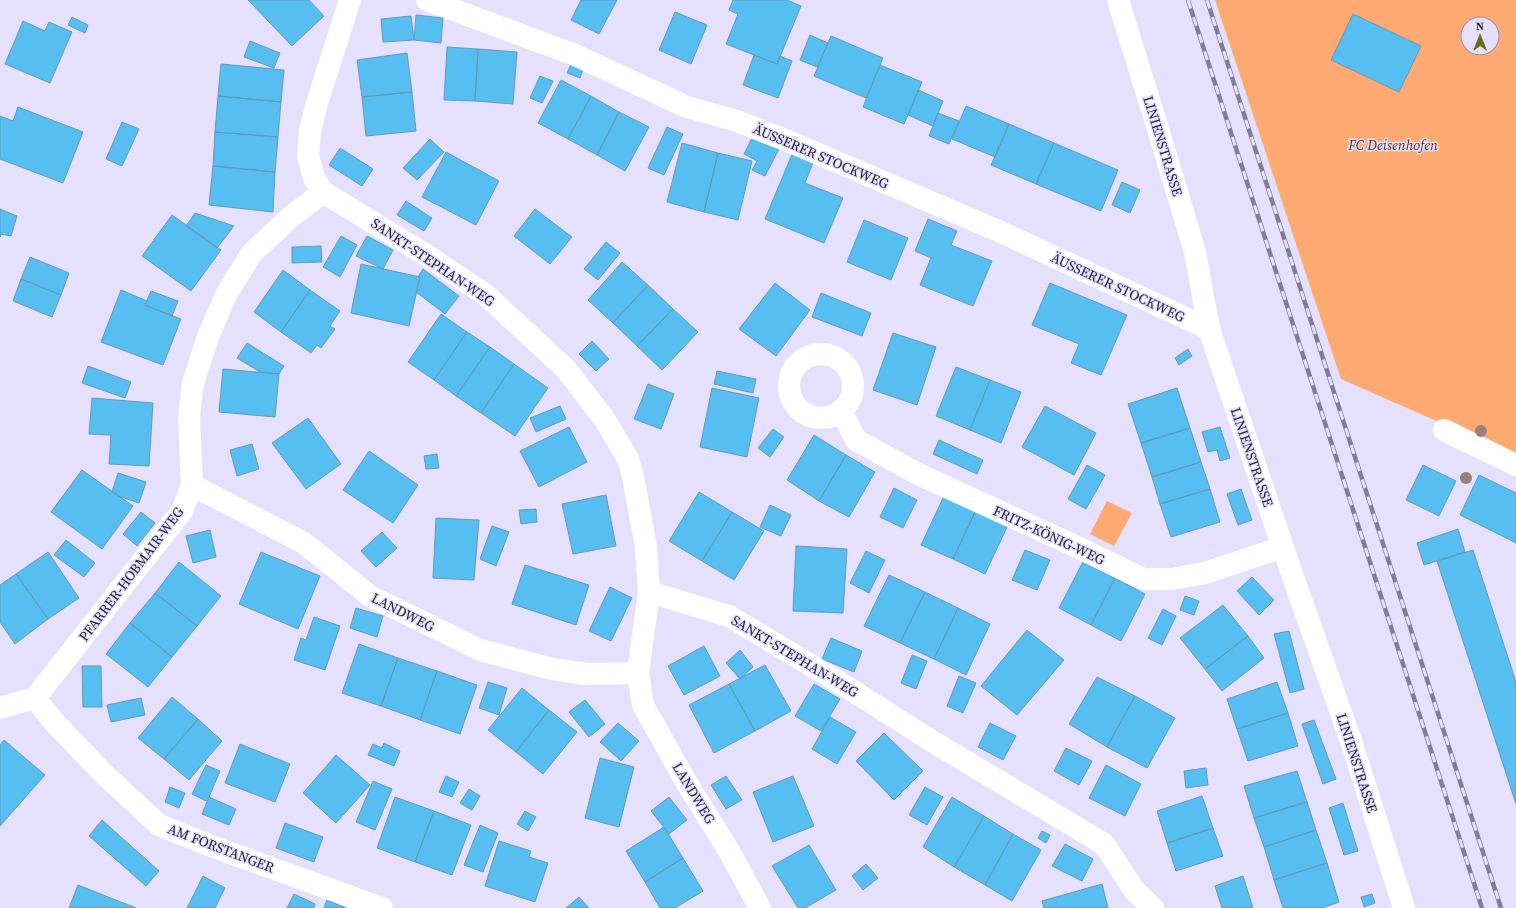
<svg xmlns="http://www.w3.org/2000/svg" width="1516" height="908" font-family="'Source Serif 4',serif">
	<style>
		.green { fill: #ffa972; fill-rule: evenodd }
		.building { fill: #56bef1; stroke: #669ab6 }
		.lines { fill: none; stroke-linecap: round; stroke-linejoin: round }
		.minor { stroke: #fff; stroke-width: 22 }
		.rail-casing { stroke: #817d95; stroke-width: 4.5 }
		.rail { stroke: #e5e0fe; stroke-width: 3; stroke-dasharray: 9; stroke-linecap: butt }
		.tree { fill: #99807d }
		.labels { text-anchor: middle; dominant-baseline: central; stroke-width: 3; stroke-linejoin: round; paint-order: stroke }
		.park-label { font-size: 14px; font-style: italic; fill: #5a3114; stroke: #e5e0fe }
		.street-label { font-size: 14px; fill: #211e30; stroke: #e5e0fe }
	</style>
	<rect width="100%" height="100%" fill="#e5e0fe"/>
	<path class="green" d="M1215 0H1516V456L1341 379ZM1468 24H1492V48H1468Z
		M1107 501 1132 513 1114 546 1090 534Z"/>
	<path class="building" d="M248 0H309L324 16 292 46Z
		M581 0H617L599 34 571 20Z
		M733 0H787L801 6 777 64 726 44 738 14 729 10Z
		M675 12 707 25 691 64 659 50Z
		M1353 14 1421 46 1399 92 1331 60Z
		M416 15 443 18 441 43 414 40Z
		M411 16 414 40 383 42 381 19Z
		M72 17 88 25 85 33 68 25Z
		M23 21 45 31 49 22 72 32 50 83 5 64Z
		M810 35 828 43 817 67 800 60Z
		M831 36 883 58 866 98 814 76Z
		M250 41 280 53 274 68 244 57Z
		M447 47 478 49 475 101 444 100Z
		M478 49 517 52 513 104 475 101Z
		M407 53 412 92 362 97 357 60Z
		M754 55 777 64 780 56 792 61 778 98 743 85Z
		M221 64 284 70 281 102 218 96Z
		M571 64 583 70 580 78 567 73Z
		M880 65 922 82 904 124 863 107Z
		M540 76 553 81 542 103 530 98Z
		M561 80 591 96 568 139 538 123Z
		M918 90 943 101 933 126 908 115Z
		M412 92 416 131 366 136 362 97Z
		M218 96 281 102 278 137 215 132Z
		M591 96 619 112 597 155 568 139Z
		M966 106 1009 124 995 157 952 139Z
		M18 107 83 132 63 183 0 159V116L13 121Z
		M619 112 649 127 625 171 597 155Z
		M938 113 959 121 949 144 929 136Z
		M122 122 139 129 122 166 106 159Z
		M1009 124 1054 143 1036 184 991 165Z
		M667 127 683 134 664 175 648 168Z
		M215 132 278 137 275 172 213 166Z
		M753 136 779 149 765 176 752 170 757 161 744 154Z
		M430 139 444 152 417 180 403 168Z
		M682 143 718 153 704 212 667 202Z
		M1054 143 1118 170 1101 211 1036 184Z
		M340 148 373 169 362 186 329 165Z
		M446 152 499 181 476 225 422 197Z
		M793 152 814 160 805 183 843 198 824 243 765 219Z
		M718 153 752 161 738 220 704 212Z
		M213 166 275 172 273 212 209 205Z
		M1122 182 1140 190 1130 213 1112 205Z
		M406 201 432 218 424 231 397 215Z
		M0 209 17 216 11 236 1 234 0 237Z
		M535 209 572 237 550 264 514 236Z
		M195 213 234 226 217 248 186 226Z
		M172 215 221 250 191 291 142 256Z
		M928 219 957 231 951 245 992 261 973 306 920 285 931 258 915 251Z
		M864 220 908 238 891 280 847 262Z
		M341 236 357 245 340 277 323 267Z
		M367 236 393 250 383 269 356 256Z
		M606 242 620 253 598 280 584 269Z
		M321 246 322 262 292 263V247Z
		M30 257 69 273 61 295 21 279Z
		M622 262 648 285 613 323 588 300Z
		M361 264 420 277 409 326 351 313Z
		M423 269 459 296 445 314 416 292 420 277H418Z
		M283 270 310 290 281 332 254 312Z
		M21 279 61 295 52 317 13 301Z
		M775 283 810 310 776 356 739 329Z
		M1050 283 1127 315 1101 375 1071 363 1079 344 1032 325Z
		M648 285 673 309 637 346 613 323Z
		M121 290 147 301 145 305 181 319 163 365 101 342Z
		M310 290 340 311 330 326 335 329 321 348 317 345 311 353 281 332Z
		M151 291 178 301 172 316 145 305Z
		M821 293 871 313 862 336 812 317Z
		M673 309 698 332 662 370 637 346Z
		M441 314 467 332 434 380 408 362Z
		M467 332 490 347 456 396 434 380Z
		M893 333 936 347 917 405 873 390Z
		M592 341 609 359 596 371 579 354Z
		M247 343 284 366 279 374 260 372 237 358Z
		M490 347 514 364 481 413 456 396Z
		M1188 349 1192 356 1179 365 1175 358Z
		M514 364 548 388 515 436 481 413Z
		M88 366 131 382 125 398 82 383Z
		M956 367 990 380 970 430 936 416Z
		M223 369 279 374 275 417 219 412Z
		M717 371 756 379 753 393 714 384Z
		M990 380 1021 392 1001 443 970 430Z
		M648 384 674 394 661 429 634 419Z
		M712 388 759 398 747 457 700 447Z
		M1177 388 1190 428 1141 443 1128 404Z
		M92 398 153 403 149 466 109 464 111 435 89 434Z
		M560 406 566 419 536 432 530 418Z
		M1045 406 1096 433 1074 475 1022 447Z
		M308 418 341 464 306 489 272 443Z
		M569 427 587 462 539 487 520 451Z
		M1220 427 1230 458 1220 461 1217 450 1208 452 1202 432Z
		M1190 428 1201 462 1152 477 1141 443Z
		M773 429 784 437 770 457 758 448Z
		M814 435 846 455 819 501 787 480Z
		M939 440 983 460 977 474 933 454Z
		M252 444 259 469 237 476 230 450Z
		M369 451 418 485 393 523 343 490Z
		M437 454 439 468 426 469 424 456Z
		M846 455 875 472 849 517 819 501Z
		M1201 462 1210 489 1160 504 1152 477Z
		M1087 465 1105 475 1086 509 1068 499Z
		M1423 465 1456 481 1439 516 1406 500Z
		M82 470 133 506 102 549 51 512Z
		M118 473 146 482 139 503 118 496 112 492Z
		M1479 475 1516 493V543L1460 515Z
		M894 488 917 500 903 528 880 517Z
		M1210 489 1220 522 1171 537 1160 504Z
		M1241 489 1252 520 1238 525 1227 494Z
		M699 492 732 512 702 561 669 541Z
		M606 495 616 546 573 554 562 504Z
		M944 496 976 510 953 559 921 545Z
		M770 505 791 515 781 536 760 527Z
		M536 509 537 522 521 524 519 510Z
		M976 510 1008 525 985 574 953 559Z
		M141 512 155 523 137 546 123 534Z
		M732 512 764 531 734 580 702 561Z
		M436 518 479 520 474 580 433 578Z
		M492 526 509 532 496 566 480 559Z
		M1458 529 1465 552 1424 565 1417 543Z
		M210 530 216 557 193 563 186 536Z
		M382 532 397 548 376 567 361 551Z
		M66 540 95 563 84 577 54 555Z
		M796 546 847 549 843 613 793 611Z
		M1025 550 1050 560 1037 590 1012 580Z
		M1473 550 1516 682V804L1437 561Z
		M866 551 885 560 869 593 850 583Z
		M48 552 79 598 48 619 16 574Z
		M261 552 320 576 298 629 239 604Z
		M179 562 221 596 197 626 155 593Z
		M1083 562 1115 578 1091 625 1059 608Z
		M525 565 589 585 576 625 512 604Z
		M16 574 48 619 15 644 0 622V585Z
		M889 575 925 592 900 643 864 626Z
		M1252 577 1274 600 1259 615 1237 591Z
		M1115 578 1145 594 1121 641 1091 625Z
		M610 587 632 598 611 641 589 631Z
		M925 592 958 608 934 659 900 643Z
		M155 593 197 626 172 657 130 623Z
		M1185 596 1199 601 1194 615 1180 610Z
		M1223 605 1248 636 1205 669 1180 638Z
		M356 608 383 616 377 637 350 628Z
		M958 608 990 624 966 675 934 659Z
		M1163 609 1176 616 1162 645 1148 638Z
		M314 617 340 626 325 670 294 660 301 638 306 640Z
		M130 623 172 657 148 687 106 654Z
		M1027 630 1064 660 1017 715 981 686Z
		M1289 631 1304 689 1290 693 1274 634Z
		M1248 636 1264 658 1222 691 1205 669Z
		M831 638 862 651 854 672 822 659Z
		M359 644 398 658 381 706 342 693Z
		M704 646 720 676 684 695 668 666Z
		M740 650 753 667 740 679 726 663Z
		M912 655 927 661 916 689 901 683Z
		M398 658 437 671 420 720 381 706Z
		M765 665 791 711 755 731 729 684Z
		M82 666H101L102 707H83Z
		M437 671 477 685 460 734 420 720Z
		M959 676 976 683 963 713 947 706Z
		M1097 677 1135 696 1107 747 1069 724Z
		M488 682 507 688 499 715 479 708Z
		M1277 682 1288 713 1237 729 1227 699Z
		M729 684 755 731 714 753 689 705Z
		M814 684 840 699 821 731 795 716Z
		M522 688 549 710 516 752 488 730Z
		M1135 696 1175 718 1147 768 1107 747Z
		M172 697 198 719 164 759 138 738Z
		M141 698 145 715 111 722 107 705Z
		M585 700 605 724 589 737 569 712Z
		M549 710 577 732 543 774 516 752Z
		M1288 713 1298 746 1248 761 1237 729Z
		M830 717 856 732 837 764 812 749Z
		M198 719 222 741 189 780 164 759Z
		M1314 720 1336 779 1323 784 1302 724Z
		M618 723 639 741 621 761 600 742Z
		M990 723 1016 736 1003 760 978 747Z
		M884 733 923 771 894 800 856 761Z
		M4 740 45 775 0 826V745Z
		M384 743 400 751 394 766 368 755 373 744 382 748Z
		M240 744 290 764 275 802 225 783Z
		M1066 748 1092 761 1079 785 1054 771Z
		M336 755 370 785 336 823 303 793Z
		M600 758 634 767 619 827 585 818Z
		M206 765 220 771 209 797 206 801 192 794Z
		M1106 765 1141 784 1125 816 1089 798Z
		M1206 768 1208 785 1186 788 1184 771Z
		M1297 771 1307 802 1254 818 1244 786Z
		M446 776 459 782 452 797 439 792Z
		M726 776 742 800 726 809 711 785Z
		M793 776 814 826 773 842 753 792Z
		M373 781 392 789 375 830 356 822Z
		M170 787 185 793 179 808 165 802Z
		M925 787 943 797 927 825 909 815Z
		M469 789 480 796 472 810 460 803Z
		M1202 796 1213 828 1167 843 1157 811Z
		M209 797 236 809 229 825 202 814Z
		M395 797 434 811 415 862 377 848Z
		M669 797 687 820 669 834 651 811Z
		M952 797 984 816 954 867 923 847Z
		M1307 802 1316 830 1264 847 1254 818Z
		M1343 803 1358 851 1344 855 1329 808Z
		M434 811 471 825 452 875 415 862Z
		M525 811 536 817 528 831 517 824Z
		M984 816 1013 834 985 885 954 867Z
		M102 820 159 871 146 886 89 836Z
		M285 823 323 837 314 862 276 848Z
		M480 825 498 833 483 872 464 865Z
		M664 827 683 858 645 882 626 851Z
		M1213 828 1223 856 1176 871 1167 843Z
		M1316 830 1327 863 1274 880 1264 847Z
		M1042 831 1050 835 1046 843 1038 838Z
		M1013 834 1041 850 1012 901 985 885Z
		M499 841 531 851 529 857 548 863 535 902 485 886Z
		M1065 844 1093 859 1082 881 1052 866Z
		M809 845 836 890 805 908H798L772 866Z
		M683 858 703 891 675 908H660L645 882Z
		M1327 863 1339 902 1322 908H1283L1274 880Z
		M866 864 878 878 863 890 852 876Z
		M203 876 225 888 215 908H187Z
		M1243 876 1253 908H1222L1215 886Z
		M1102 884 1108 908H1044L1042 901Z
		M78 885 136 908H69Z
		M294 894 315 904 314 908H287Z
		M1372 894 1375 903 1364 907 1361 897Z
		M579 897 589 908H566Z
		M327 900 346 908H324Z"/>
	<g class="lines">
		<path class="minor" d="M350 0 317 103 310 131 308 156 314 178 323 192 426 255 487 296 566 369 605 420 628 459 633 476 646 547 649 592 638 673 643 705 685 780 729 851 760 908
			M427 0 575 55 687 107 734 120 788 141 1001 232 1209 329
			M1118 0 1158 129 1195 252 1209 329 1292 574 1352 744 1404 908
			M789 386a32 32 0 1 1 64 0a32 32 0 1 1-64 0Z
			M841 411 856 440 918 474 1075 546 1143 579H1172L1205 573 1283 547
			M1444 430 1516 465
			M192 485 304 543 370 596 480 650 552 669 587 674 638 673
			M649 592 729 616 847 687 930 740 1104 844 1134 890 1153 908
			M35 698 54 722 105 775 159 825 211 846 382 908
			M0 708 35 698 182 511 192 485 189 416 193 383 208 337 226 295 251 254 292 216 323 192"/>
		<defs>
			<path id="rail" d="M1188 0 1482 908
				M1207 0 1501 908"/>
		</defs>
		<use href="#rail" class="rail-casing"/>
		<use href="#rail" class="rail"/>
	</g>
	<g class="tree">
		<circle cx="1481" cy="431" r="6"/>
		<circle cx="1466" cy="478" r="6"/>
	</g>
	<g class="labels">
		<g class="park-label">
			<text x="1393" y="145">FC Deisenhofen</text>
		</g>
		<g class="street-label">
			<text transform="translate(1163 146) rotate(73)">LINIENSTRASSE</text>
			<text transform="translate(821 156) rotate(23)">ÄUSSERER STOCKWEG</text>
			<text transform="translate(433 262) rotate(34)">SANKT-STEPHAN-WEG</text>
			<text transform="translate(1118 287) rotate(25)">ÄUSSERER STOCKWEG</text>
			<text transform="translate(1252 457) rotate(71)">LINIENSTRASSE</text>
			<text transform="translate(1049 535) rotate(25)">FRITZ-KÖNIG-WEG</text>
			<text transform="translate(131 574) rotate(-53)">PFARRER-HOBMAIR-WEG</text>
			<text transform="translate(403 612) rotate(27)">LANDWEG</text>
			<text transform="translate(795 656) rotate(31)">SANKT-STEPHAN-WEG</text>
			<text transform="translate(1357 763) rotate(72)">LINIENSTRASSE</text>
			<text transform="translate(694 793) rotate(59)">LANDWEG</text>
			<text transform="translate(221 848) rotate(21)">AM FORSTANGER</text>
		</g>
	</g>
	<g transform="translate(1480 36) rotate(359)"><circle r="19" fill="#e5e0fe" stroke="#9792ac"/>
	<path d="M0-3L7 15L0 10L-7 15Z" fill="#696e12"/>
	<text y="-6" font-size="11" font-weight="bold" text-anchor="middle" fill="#211e30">N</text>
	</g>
</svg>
